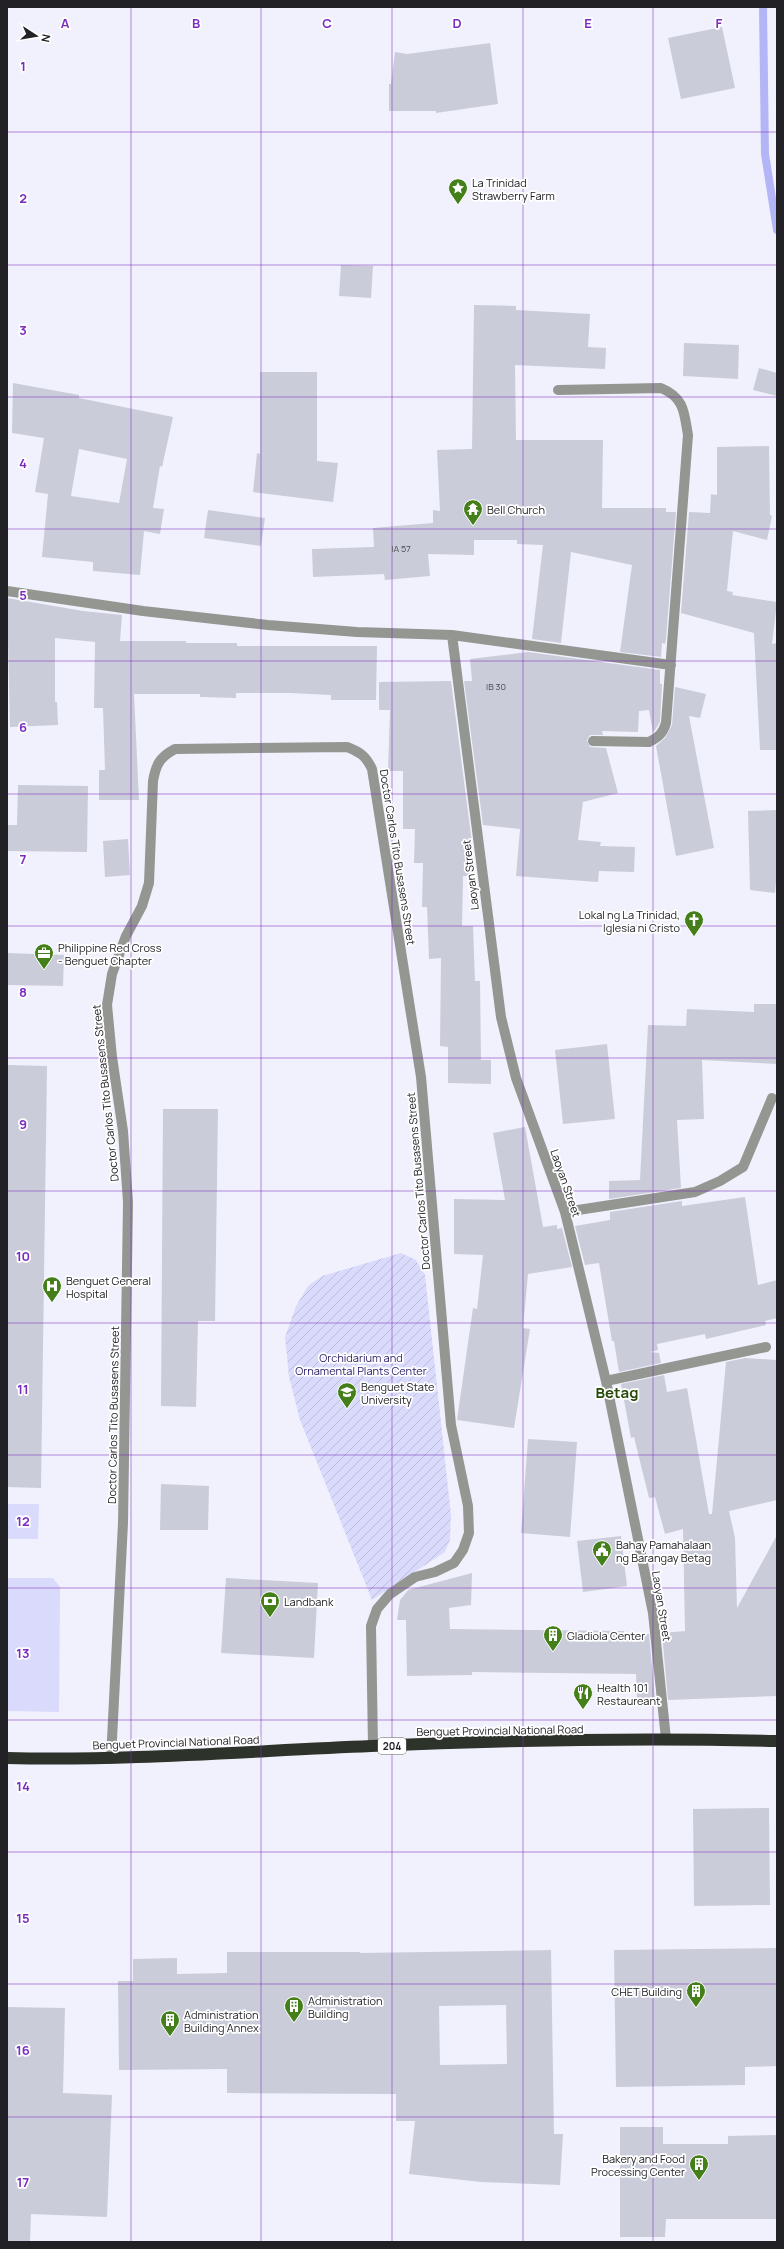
<svg xmlns="http://www.w3.org/2000/svg" width="784" height="2249" font-family="Manrope,sans-serif">
	<style>
		.green { fill: #dadbfc }
		.garden { fill: url(#garden-furrows) }
		.lines { fill: none; stroke-linecap: round; stroke-linejoin: round }
		.stream { stroke: #b3b5f7; stroke-width: 8 }
		.building { fill: #cbccda; fill-rule: evenodd }
		.minor { stroke: #939691; stroke-width: 10 }
		.highway { stroke: #2d332a; stroke-width: 12 }
		.grid { fill: none; stroke: #7b2cbf; stroke-width: 1; stroke-opacity: 0.55 }
		.labels { text-anchor: middle; dominant-baseline: central; stroke-width: 3.5; stroke-linejoin: round; paint-order: stroke }
		.number-label { font-size: 9px; fill: #4c4c53 }
		.shield { fill: #fff; stroke: #646467; stroke-width: 1 }
		.shield-label { font-size: 10px; font-weight: bold; fill: #212126 }
		.poi-label { font-size: 11px; fill: #212126; stroke: #fff; text-anchor: start }
		.street-label { font-size: 11px; fill: #212126; stroke: #fff }
		.park-label { font-size: 11px; fill: #271a64; stroke: #fff }
		.district-label { font-size: 15px; font-weight: bold; fill: #244908; stroke: #fff }
		.grid-label { font-size: 13px; text-anchor: middle; font-weight: bold; fill: #7b2cbf; stroke: #fff; stroke-width: 3.5; stroke-linejoin: round; paint-order: stroke }
	</style>
	<defs>
		<pattern id="garden-furrows" width="10" height="10" patternUnits="userSpaceOnUse"><rect width="10" height="10" fill="#dadbfc"/><path d="M-1 1l2-2M0 10L10 0M9 11l2-2" fill="none" stroke="#bbbcd8"/></pattern>
	</defs>
	<rect width="100%" height="100%" fill="#f1f1fd"/>
	<path class="green" d="M7 1504H39L38 1539H7Z
		M7 1578H53L60 1587 59 1712 7 1711Z"/>
	<path class="garden" d="M401 1253 416 1260 425 1275 451 1515 450 1540 445 1552 372 1600 300 1420 289 1377 285 1337 296 1306 308 1286 322 1276Z"/>
	<g class="lines">
		<path class="stream" d="M763 7 765 154 777 230"/>
	</g>
	<path class="building" d="M722 27 735 88 681 99 668 38Z
		M490 43 498 104 436 113V111H389V84H391L395 52 407 54Z
		M341 265 373 266 371 298 339 296Z
		M474 305 516 306V310L590 314 588 347 606 348 605 369 515 365 516 440H603L602 508H666V512H676L666 639 665 644 662 643 661 657 620 652 632 565 571 552 561 643 532 639 543 545 517 544V540H474V555L428 554 430 576 385 580 384 574 313 577 312 549 374 547 373 528 433 523V510L440 511 437 450 472 449Z
		M684 343 739 345 738 379 683 376Z
		M759 368 777 373V396L753 390Z
		M260 372H317V461L338 463 333 502 253 492 257 453 260 454Z
		M13 383 79 395V398L173 417 162 467 160 466 153 508 164 509 160 534 144 531 140 575 93 571V562L42 557 48 494 35 492 44 438 12 433ZM79 449 127 459 119 503 71 496Z
		M769 446 770 515 772 516 767 540 733 531 727 591 733 592 732 595 777 602 772 644 777 643V750H760L754 633 681 613 689 512 710 513 711 494 717 495V447Z
		M208 510 265 518 261 546 204 538Z
		M7 598 83 611 122 615 120 641H186V643H237V646H377L376 700H331V695L290 693H236V698L200 697V694H134L139 800H99V770H105L103 708H94L95 642 55 638V702H57L58 725 10 727Z
		M528 652 660 670V684H662L660 722 655 730 653 732 649 710 639 711 638 732 602 731 603 735H590L587 740 590 747 606 748 618 793 583 802 578 840 601 842 600 846 635 847 634 872 599 871 598 882 516 876 520 829 483 825 464 681H472L470 659Z
		M451 681 472 843 471 876H463L462 926H473L475 981H480L481 1060H491V1084L448 1083V1047L440 1046 441 958 429 959 427 907H422L423 863H414L415 829H403V771H388L390 710H379V682Z
		M675 687 706 694 700 718 689 716 714 848 676 856 656 746 665 738 672 725Z
		M18 785 88 786 87 852 7 851V825H17Z
		M777 810V871L775 893 750 890 748 811Z
		M128 839 130 875 105 877 103 841Z
		M7 953 64 955 63 986 7 985Z
		M754 1004H777V1064L702 1060 704 1119 677 1120 681 1188 609 1199V1181L640 1180 648 1025 686 1026 687 1009 754 1012Z
		M607 1044 615 1119 563 1124 555 1050Z
		M7 1065 47 1066 41 1488 7 1487Z
		M163 1109H218L215 1321H198L196 1407 161 1406Z
		M525 1127 543 1227 557 1225V1229L562 1228 572 1267 528 1274 523 1328 530 1329 514 1428 457 1420 473 1308 477 1309 483 1255 454 1254V1199L505 1200 493 1133Z
		M745 1197 758 1285 777 1280V1318L765 1321 766 1325 706 1339 705 1334 657 1344 658 1350 650 1352 659 1353 661 1363 619 1372 614 1341H612L599 1263 585 1265 575 1226 610 1220V1212L682 1201V1206Z
		M745 1358 777 1360V1500L729 1511 735 1538 737 1608 777 1535V1696L668 1700 662 1633 685 1631 683 1529 665 1534 655 1497 649 1498 634 1437 631 1438 621 1384 664 1375 667 1392 687 1388 709 1514H712L726 1362Z
		M528 1439 577 1442 570 1537 521 1533Z
		M161 1484 209 1486 208 1530H160Z
		M621 1536 627 1586 583 1592 577 1541Z
		M472 1573 471 1605 449 1608 450 1629 624 1631V1635L649 1634 655 1700 637 1701 636 1674 472 1672V1675L407 1676 406 1620H397L400 1600 408 1590Z
		M226 1578 318 1583 314 1658 221 1653Z
		M769 1808 770 1905 694 1906 693 1809Z
		M777 1948V2066L745 2067V2085L616 2087 614 1950Z
		M551 1950 554 2134H563L560 2185 481 2182 409 2174 415 2121H396V2094L227 2093V2069L119 2070 118 1981H133V1959L177 1958V1974L227 1973V1952H360V1953ZM506 2005 507 2064 440 2065 439 2006Z
		M7 2007 65 2008 63 2093 112 2095 107 2217 31 2214 30 2242H7Z
		M620 2127H663V2144H728V2136L777 2135V2219H666L665 2237H620Z"/>
	<g class="lines">
		<path class="minor" d="M558 390 661 388C685 398 684 413 688 435L666 723C663 733 659 737 649 742L593 741
			M7 591 143 611 268 625 357 632 452 635 671 665
			M452 635 501 1017 516 1078 565 1212 606 1381 653 1613 666 1739
			M565 1212 695 1192 720 1181 743 1167 772 1098
			M606 1381 766 1347
			M111 1759 123 1523 128 1202 123 1131 112 1057 107 1005 112 974 126 936 142 906 149 883 153 781C156 764 160 757 175 749L347 747C360 752 366 756 372 769L421 1077 451 1425 468 1506 469 1533 463 1550 454 1563 435 1572 415 1577 390 1594 377 1609 371 1626 373 1746"/>
		<path class="highway" d="M7 1758C128 1761 249 1751 371 1746 506 1740 642 1738 777 1741"/>
	</g>
	<path class="grid" d="M131 7V2242M261 7V2242M392 7V2242M523 7V2242M653 7V2242M7 132H777M7 265H777M7 397H777M7 529H777M7 661H777M7 794H777M7 926H777M7 1058H777M7 1191H777M7 1323H777M7 1455H777M7 1588H777M7 1720H777M7 1852H777M7 1984H777M7 2117H777"/>
	<defs>
		<symbol id="sight-pin" viewBox="-11 -11 22 30"><path d="M0 17L-7.5 6A9.5 9.5 0 1 1 7.5 6Z" fill="#447f1a" stroke="#fff"/><path d="M0-6L1.8-2.2L6-1.7L2.9 1.2L3.7 5.4L0 3.3L-3.7 5.4L-2.9 1.2L-6-1.7L-1.8-2.2Z" fill="#fff"/></symbol>
		<symbol id="temple-pin" viewBox="-11 -11 22 30"><path d="M0 17L-7.5 6A9.5 9.5 0 1 1 7.5 6Z" fill="#447f1a" stroke="#fff"/><path d="M0-6L5-2H3V0L6.5 2.5H4V6H1.5V3h-3V6H-4V2.5H-6.5L-3 0V-2H-5Z" fill="#fff"/></symbol>
		<symbol id="church-pin" viewBox="-11 -11 22 30"><path d="M0 17L-7.5 6A9.5 9.5 0 1 1 7.5 6Z" fill="#447f1a" stroke="#fff"/><path d="M-1.2-6h2.4v3.5h3.3v2.4h-3.3V6h-2.4V-.1h-3.3v-2.4h3.3Z" fill="#fff"/></symbol>
		<symbol id="office-pin" viewBox="-11 -11 22 30"><path d="M0 17L-7.5 6A9.5 9.5 0 1 1 7.5 6Z" fill="#447f1a" stroke="#fff"/><path d="M-6-3h4V-5.5h4V-3h4V5H-6ZM-1-4.5V-3h2v-1.5ZM-6 0V1H6V0Z" fill="#fff"/></symbol>
		<symbol id="hospital-pin" viewBox="-11 -11 22 30"><path d="M0 17L-7.5 6A9.5 9.5 0 1 1 7.5 6Z" fill="#447f1a" stroke="#fff"/><path d="M-5-5h3v3.5h4V-5h3V5h-3V1.5h-4V5h-3Z" fill="#fff"/></symbol>
		<symbol id="university-pin" viewBox="-11 -11 22 30"><path d="M0 17L-7.5 6A9.5 9.5 0 1 1 7.5 6Z" fill="#447f1a" stroke="#fff"/><path d="M0-5L7-2L0 1L-7-2ZM-4 1L0 2.5L4 1V4Q0 6-4 4Z" fill="#fff"/></symbol>
		<symbol id="civic-pin" viewBox="-11 -11 22 30"><path d="M0 17L-7.5 6A9.5 9.5 0 1 1 7.5 6Z" fill="#447f1a" stroke="#fff"/><path d="M-.6-6.5H3V-4.5H.6V-3L4-1V1h2V6H-6V1h2V-1L-.6-3ZM-1.2 2.5V6h2.4V2.5Z" fill="#fff"/></symbol>
		<symbol id="bank-pin" viewBox="-11 -11 22 30"><path d="M0 17L-7.5 6A9.5 9.5 0 1 1 7.5 6Z" fill="#447f1a" stroke="#fff"/><path d="M-6-4H6V4H-6ZM0-2.3a2.3 2.3 0 1 0 0 4.6a2.3 2.3 0 1 0 0-4.6Z" fill="#fff"/></symbol>
		<symbol id="building-pin" viewBox="-11 -11 22 30"><path d="M0 17L-7.5 6A9.5 9.5 0 1 1 7.5 6Z" fill="#447f1a" stroke="#fff"/><path d="M-4-6H4V6H1V3H-1V6H-4ZM-2.5-4.3h1.7v1.8h-1.7ZM.8-4.3h1.7v1.8H.8ZM-2.5-1h1.7V.8h-1.7ZM.8-1h1.7V.8H.8Z" fill="#fff"/></symbol>
		<symbol id="restaurant-pin" viewBox="-11 -11 22 30"><path d="M0 17L-7.5 6A9.5 9.5 0 1 1 7.5 6Z" fill="#447f1a" stroke="#fff"/><path d="M-5-6h1v4h1v-4h1v4h1v-4h1v5L-1.5 .5V6h-2V.5L-5-1ZM5-6V6H3V1.5H1.5Q1.5-4 5-6Z" fill="#fff"/></symbol>
	</defs>
	<g fill-rule="evenodd">
		<use href="#sight-pin" x="447" y="177" width="22" height="30"/>
		<use href="#temple-pin" x="462" y="498" width="22" height="30"/>
		<use href="#church-pin" x="683" y="909" width="22" height="30"/>
		<use href="#office-pin" x="33" y="942" width="22" height="30"/>
		<use href="#hospital-pin" x="41" y="1275" width="22" height="30"/>
		<use href="#university-pin" x="336" y="1381" width="22" height="30"/>
		<use href="#civic-pin" x="591" y="1539" width="22" height="30"/>
		<use href="#bank-pin" x="259" y="1590" width="22" height="30"/>
		<use href="#building-pin" x="542" y="1624" width="22" height="30"/>
		<use href="#restaurant-pin" x="572" y="1682" width="22" height="30"/>
		<use href="#building-pin" x="685" y="1980" width="22" height="30"/>
		<use href="#building-pin" x="283" y="1995" width="22" height="30"/>
		<use href="#building-pin" x="159" y="2009" width="22" height="30"/>
		<use href="#building-pin" x="688" y="2153" width="22" height="30"/>
	</g>
	<g class="labels">
		<g class="number-label">
			<text x="401" y="548">IA 57</text>
			<text x="496" y="686">IB 30</text>
		</g>
		<rect class="shield" x="378" y="1738" width="28" height="16" rx="3"/>
		<g class="shield-label">
			<text x="392" y="1746">204</text>
		</g>
		<g class="poi-label">
			<text x="472" y="182">La Trinidad<tspan x="472" dy="13">Strawberry Farm</tspan></text>
			<text x="487" y="509">Bell Church</text>
			<text x="680" y="914" text-anchor="end">Lokal ng La Trinidad,<tspan x="680" dy="13">Iglesia ni Cristo</tspan></text>
			<text x="58" y="947">Philippine Red Cross<tspan x="58" dy="13">- Benguet Chapter</tspan></text>
			<text x="66" y="1280">Benguet General<tspan x="66" dy="13">Hospital</tspan></text>
			<text x="361" y="1386">Benguet State<tspan x="361" dy="13">University</tspan></text>
			<text x="616" y="1544">Bahay Pamahalaan<tspan x="616" dy="13">ng Barangay Betag</tspan></text>
			<text x="284" y="1601">Landbank</text>
			<text x="567" y="1635">Gladiola Center</text>
			<text x="597" y="1687">Health 101<tspan x="597" dy="13">Restaureant</tspan></text>
			<text x="682" y="1991" text-anchor="end">CHET Building</text>
			<text x="308" y="2000">Administration<tspan x="308" dy="13">Building</tspan></text>
			<text x="184" y="2014">Administration<tspan x="184" dy="13">Building Annex</tspan></text>
			<text x="685" y="2158" text-anchor="end">Bakery and Food<tspan x="685" dy="13">Processing Center</tspan></text>
		</g>
		<g class="street-label">
			<text transform="translate(398 857) rotate(81)">Doctor Carlos Tito Busasens Street</text>
			<text transform="translate(470 875) rotate(-97)">Laoyan Street</text>
			<text transform="translate(105 1093) rotate(-96)">Doctor Carlos Tito Busasens Street</text>
			<text transform="translate(418 1181) rotate(-95)">Doctor Carlos Tito Busasens Street</text>
			<text transform="translate(566 1183) rotate(71)">Laoyan Street</text>
			<text transform="translate(113 1415) rotate(-89)">Doctor Carlos Tito Busasens Street</text>
			<text transform="translate(662 1606) rotate(81)">Laoyan Street</text>
			<text transform="translate(500 1730) rotate(-1)">Benguet Provincial National Road</text>
			<text transform="translate(176 1742) rotate(-2)">Benguet Provincial National Road</text>
		</g>
		<g class="park-label">
			<text x="361" y="1357">Orchidarium and<tspan x="361" dy="13">Ornamental Plants Center</tspan></text>
		</g>
		<g class="district-label">
			<text x="617" y="1392">Betag</text>
		</g>
	</g>
	<g class="grid-label">
		<text x="65" y="28">A</text>
		<text x="196" y="28">B</text>
		<text x="327" y="28">C</text>
		<text x="457" y="28">D</text>
		<text x="588" y="28">E</text>
		<text x="719" y="28">F</text>
		<text x="23" y="71">1</text>
		<text x="23" y="203">2</text>
		<text x="23" y="335">3</text>
		<text x="23" y="468">4</text>
		<text x="23" y="600">5</text>
		<text x="23" y="732">6</text>
		<text x="23" y="864">7</text>
		<text x="23" y="997">8</text>
		<text x="23" y="1129">9</text>
		<text x="23" y="1261">10</text>
		<text x="23" y="1394">11</text>
		<text x="23" y="1526">12</text>
		<text x="23" y="1658">13</text>
		<text x="23" y="1791">14</text>
		<text x="23" y="1923">15</text>
		<text x="23" y="2055">16</text>
		<text x="23" y="2187">17</text>
	</g>
	<rect width="784" height="2249" fill="none" stroke="#212126" stroke-width="16"/>
	<g transform="translate(36 36) rotate(102)" stroke="#ffffff" stroke-width="3" paint-order="stroke">
	<path d="M0-3L7 15L0 10L-7 15Z" fill="#212126"/>
	<text y="-6" font-size="11" font-weight="bold" text-anchor="middle" fill="#212126">N</text>
	</g>
</svg>
